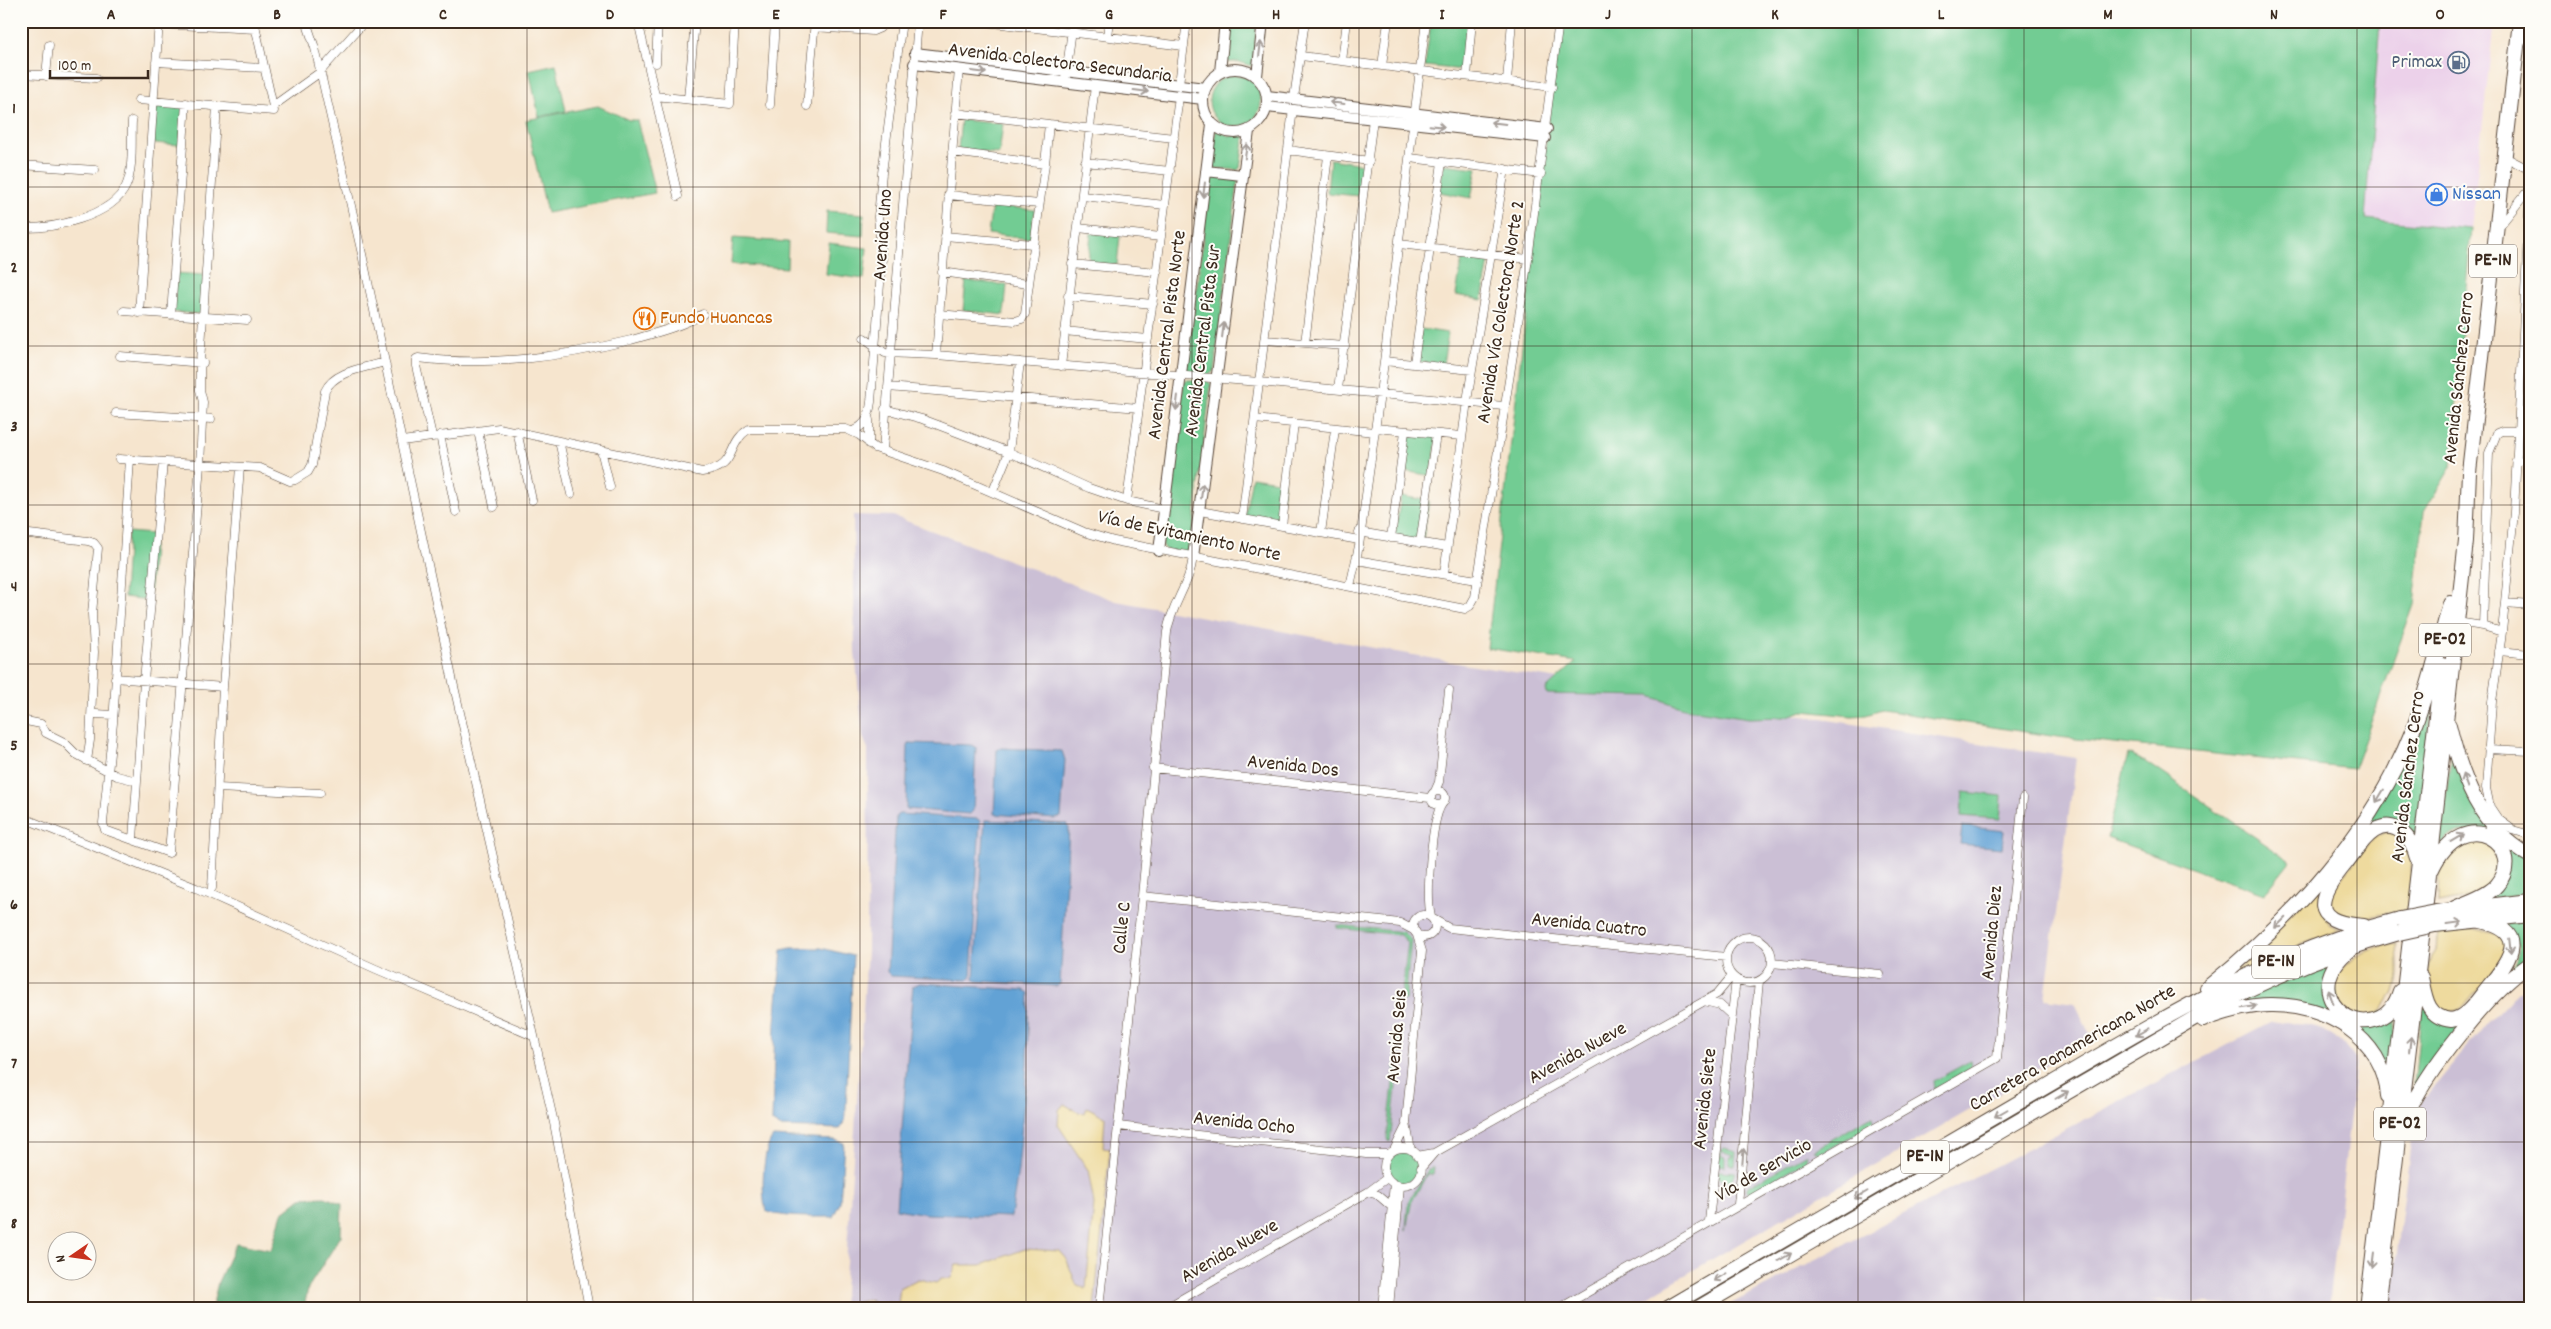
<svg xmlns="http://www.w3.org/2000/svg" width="2551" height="1329" font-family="Dekko,sans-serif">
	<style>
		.built { fill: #ecd1ea }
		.industrial { fill: #cbbfd5 }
		.green { fill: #72cc93; stroke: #567b58 }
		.forest { fill: #5db07d; stroke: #4c6d4e }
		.sand { fill: #eeda9e; stroke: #94825e }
		.water { fill: #62a2d5; stroke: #4e667a }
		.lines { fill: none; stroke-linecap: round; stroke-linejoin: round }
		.street-casing { stroke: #574638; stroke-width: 9 }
		.secondary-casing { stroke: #574638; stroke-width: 12 }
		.highway-casing { stroke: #574638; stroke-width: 16 }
		.street { stroke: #fff; stroke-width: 8 }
		.secondary { stroke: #fff; stroke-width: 10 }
		.highway { stroke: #fff; stroke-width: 14 }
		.highway-bridge-casing { stroke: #574638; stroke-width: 16; stroke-linecap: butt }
		.highway-bridge { stroke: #fff; stroke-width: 14 }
		.oneway { stroke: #a79f9a }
		.grid { fill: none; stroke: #3b2a1e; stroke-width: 1; stroke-opacity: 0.55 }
		.labels { text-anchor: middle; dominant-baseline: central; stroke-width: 4; stroke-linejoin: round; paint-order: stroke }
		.shield { fill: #fdfcf7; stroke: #75695f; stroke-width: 1 }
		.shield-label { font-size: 19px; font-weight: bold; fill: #3b2a1e }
		.service-label { font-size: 20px; fill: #4e5e75; stroke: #fdfcf7; text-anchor: end }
		.street-label { font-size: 20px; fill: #3b2a1e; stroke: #fdfcf7 }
		.shop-label { font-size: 20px; fill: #366cbe; stroke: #fdfcf7; text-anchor: start }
		.food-label { font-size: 20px; fill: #c56008; stroke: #fdfcf7; text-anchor: start }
		.neatline { fill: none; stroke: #3b2a1e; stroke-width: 2 }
		.grid-label { font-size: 16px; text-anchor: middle; font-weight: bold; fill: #3b2a1e }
	</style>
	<rect width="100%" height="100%" fill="#fdfcf7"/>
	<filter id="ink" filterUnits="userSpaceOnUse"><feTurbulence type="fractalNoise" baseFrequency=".02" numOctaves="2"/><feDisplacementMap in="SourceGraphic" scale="10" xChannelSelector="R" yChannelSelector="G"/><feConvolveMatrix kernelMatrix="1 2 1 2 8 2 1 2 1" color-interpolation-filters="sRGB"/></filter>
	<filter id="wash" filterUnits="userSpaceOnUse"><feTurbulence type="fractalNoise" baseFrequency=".0096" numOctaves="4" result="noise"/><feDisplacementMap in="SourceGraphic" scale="20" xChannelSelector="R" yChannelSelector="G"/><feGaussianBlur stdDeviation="1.12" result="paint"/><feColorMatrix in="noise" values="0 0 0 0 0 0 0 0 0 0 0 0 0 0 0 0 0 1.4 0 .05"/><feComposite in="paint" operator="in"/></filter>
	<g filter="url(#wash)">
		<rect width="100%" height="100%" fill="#f6e5ce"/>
		<path class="built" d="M2380 21H2494L2471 229 2365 219Z"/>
		<path class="industrial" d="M853 515 893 516 1116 601 1468 665 2076 758 2045 999 2075 1003 2093 1040 2006 1086 2001 1092 1628 1308H843L867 951 868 749 863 737 855 652Z
			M2530 984V1308H2390L2415 1110 2483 1028 2517 993Z
			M2287 1021 2322 1030 2342 1042 2356 1060 2329 1308H2263L2143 1299 2205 1308H1723L2270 1023Z"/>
		<path class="green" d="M217 21H252L253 25H216Z
			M1431 21H1468L1464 70 1425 66Z
			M1560 21H2380L2365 219 2471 229 2451 467 2424 512 2414 604 2354 769 2058 737 1882 710 1866 715 1852 716 1803 711 1784 717 1749 718 1684 708 1650 696 1547 694 1546 689 1576 662 1487 648Z
			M1231 22 1257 26 1252 66 1238 62H1224Z
			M924 58 1056 74 1055 77 924 61Z
			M556 64 566 111 539 117 529 70Z
			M1209 101a26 26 0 1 1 52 0a26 26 0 1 1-52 0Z
			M1099 81 1197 91V92L1100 82Z
			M156 104 183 106 180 145 153 143Z
			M598 106 629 120H637L655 193 547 213 526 120Z
			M961 120 1003 124 999 154 958 149Z
			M1216 130 1230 136 1245 134 1240 168 1238 170 1214 168 1210 162Z
			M1330 159 1363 164 1359 196 1327 193Z
			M1443 164 1477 168 1471 198 1439 192Z
			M1211 175 1236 178 1238 182 1214 371 1209 375 1186 372Z
			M992 205 1035 210 1030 239 988 234Z
			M827 211 864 214 863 236 826 233Z
			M1091 233 1120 236 1117 265 1088 262Z
			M733 238 788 242 787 268 731 264Z
			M829 243 867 248 864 279 826 274Z
			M1462 259 1489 262 1482 300 1456 295Z
			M176 273 204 275 201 314 173 312Z
			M966 281 1007 285 1004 315 963 310Z
			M1421 329 1448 333 1443 364 1416 362Z
			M1187 380H1207L1211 384 1191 548 1184 553 1166 550 1162 544 1184 381Z
			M1408 432 1437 436 1432 476 1404 471Z
			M1252 477 1284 482 1280 520 1276 523 1247 518 1245 515Z
			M1401 496 1429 501 1422 546 1394 540Z
			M128 532 154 534 149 600 124 597Z
			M2434 686 2417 839 2408 826 2392 821 2356 843Z
			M2452 750 2492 833C2466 831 2454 825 2439 850Z
			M2128 754 2144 761 2290 861 2264 894 2107 838Z
			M1963 792 2002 796 2000 819 1961 816Z
			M2500 840 2530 861V895L2489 898Z
			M2530 919V960L2484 1000C2494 988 2525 961 2517 944 2514 938 2508 931 2504 925Z
			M1337 925 1403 932 1411 940 1405 1000H1401L1408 943 1401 935 1337 928Z
			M2337 958 2338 1018 2322 1011 2226 1008 2260 990Z
			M2422 1006 2465 1019 2418 1083 2414 1085Z
			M2397 1007 2389 1076 2348 1023Z
			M1399 1030H1402L1390 1142 1387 1139Z
			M1970 1061 1971 1068 1935 1089 1934 1081Z
			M1872 1116 1873 1124 1821 1153 1814 1150Z
			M1724 1148 1736 1151 1735 1166 1729 1164V1157H1733V1155L1722 1151 1721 1156 1725 1157V1166L1718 1165 1720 1152Z
			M1387 1168a15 15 0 1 1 30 0a15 15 0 1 1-30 0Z
			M1807 1154 1806 1161 1750 1193 1747 1191V1187Z
			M1434 1167 1433 1175 1427 1174 1411 1203 1406 1230 1408 1202 1428 1170Z
			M1718 1171 1735 1172 1731 1181 1718 1178Z"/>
		<path class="forest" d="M325 1197 342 1204 341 1236 308 1288 304 1308H212L218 1282 236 1243 271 1250 282 1213 301 1198Z"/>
		<path class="sand" d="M2385 831 2399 835 2412 858 2408 909 2345 922 2332 910 2330 893 2374 837Z
			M2479 836 2499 853 2498 879 2470 897 2438 903 2439 869 2452 844Z
			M2337 867 2321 892 2329 924 2340 930 2282 952 2229 977Z
			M2471 928 2498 934 2505 944V956L2462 1008C2438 1021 2425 994 2428 972 2428 968 2429 961 2431 956 2432 953 2434 953 2436 950 2437 945 2436 940 2438 934Z
			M2397 944C2399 978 2401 989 2377 1015L2354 1016 2341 1009 2333 980C2354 954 2362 948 2397 944Z
			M1064 1104 1078 1112 1085 1113 1087 1107 1105 1117 1103 1148 1110 1149 1094 1308H832L871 1299 873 1306 887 1302 898 1304 900 1288 918 1279 936 1283 941 1279 951 1278 956 1265H981L1025 1249 1060 1251 1066 1258 1076 1284 1086 1289 1094 1204 1088 1170 1058 1125 1059 1110Z"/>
		<path class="water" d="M910 743 972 745 976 747 973 811 970 814 906 809 908 746Z
			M1001 748 1062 751 1065 760 1061 817 1055 819 994 814 997 750Z
			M899 814 978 819 980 821 971 977 968 980 891 976 887 972 896 816Z
			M985 820 1066 824 1069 828 1060 984 1057 986 976 981 974 978Z
			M1962 826 2004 831 2002 848 1960 844Z
			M791 948H821L853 956 846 1107 845 1120 840 1129 779 1127 772 1122 775 1022 782 950Z
			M920 983 1024 990 1029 993 1027 1064 1018 1170 1011 1217 927 1214 896 1209 912 996 913 986Z
			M773 1137 835 1140 844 1143 840 1203 833 1217C817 1217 780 1218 766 1211 761 1195 762 1150 773 1137Z"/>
	</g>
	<g filter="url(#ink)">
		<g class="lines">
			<defs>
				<path id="street" d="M306 21 315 48 362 254 453 682 554 1123 589 1308
					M638 21 678 196
					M977 21 1184 46
					M159 24 256 29
					M2520 26 2530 46
					M814 27 873 31 880 28 885 21
					M1107 36 1109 21
					M1301 56 1552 87
					M1342 61 1347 21
					M156 62 264 68
					M656 63 658 21
					M1382 66 1388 21
					M21 74 96 78
					M46 76 49 45
					M1066 76 1073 21
					M1467 76 1472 21
					M1507 81 1512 21
					M1179 84 1187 21
					M655 96 730 104 735 21
					M688 98 695 21
					M1294 98 1305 21
					M138 100 274 111 254 21
					M770 105 775 21
					M273 106 319 73 365 21
					M807 106 815 21
					M1049 124 1174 138
					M1288 150 1369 161
					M952 152 1045 164 1049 124 955 113
					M2505 157 2530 170
					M1410 158 1541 174
					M1085 162 1170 171
					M21 165 95 170
					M2530 194 2514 512 2502 632 2492 702 2486 788 2490 807 2498 819 2513 830 2530 835
					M948 195 1039 204
					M1082 196 1165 205
					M21 228C52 229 112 217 126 186 134 168 131 140 132 121
					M1078 228 1161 237
					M2498 228 2530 188
					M945 236 1033 244
					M1399 244 1528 259
					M1072 264 1157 272
					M942 272 1028 284
					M1068 296 1153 304
					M124 311 247 320
					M139 313 159 21
					M939 314 1015 321 1022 319 1025 314 1045 164
					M171 315 186 103
					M1064 331 1148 339
					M864 338 885 353 936 355 1259 382 1503 406
					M1265 340 1345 346
					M1305 343 1328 156
					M936 355 959 69
					M120 356 203 363
					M1384 361 1472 370
					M1414 363 1442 162
					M1061 366 1095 86
					M888 387 1139 408
					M1338 389 1373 119
					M885 409 922 419 1009 452 1089 488 1127 501 1164 509
					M116 413 211 419
					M1255 419 1374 432
					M869 420V444
					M1375 428 1462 436
					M478 431 494 507
					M517 431 532 500
					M853 431C867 424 869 417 871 402L882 258 878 217 882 173 902 21
					M440 435 456 512
					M432 436 416 366V359L418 358C490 367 561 357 631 340 655 333 680 327 703 314
					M402 441 499 428 702 472C739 468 725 444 749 429H846L859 435 875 448 943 471 1084 532 1114 541 1465 609 1470 606 1475 597 1528 259 1559 21
					M559 441 571 494
					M601 450 610 487
					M883 450 918 21
					M119 459 260 468 290 481 295 480 308 472 312 465 325 391C334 371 365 368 385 362
					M130 459 113 723 103 823 105 830 169 853 200 465 203 402 200 390V362L217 106
					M2516 460 2530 461
					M993 491 1009 452 1020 362
					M1127 501 1179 96
					M1200 511 1359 540
					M1242 519 1293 109
					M1282 526 1294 423
					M1359 532 1447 547
					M21 533 88 541 94 543 98 548 92 614 94 652 90 740 87 761
					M1321 533 1335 429
					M1391 538 1405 431
					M1420 543 1436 434
					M1356 560 1477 580
					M1444 574 1467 401 1505 169
					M1350 586 1359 546 1380 394 1426 21
					M2505 603 2530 605
					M2457 622 2483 626 2502 632
					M2483 626 2489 453 2497 433 2502 431H2518
					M2499 651 2530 654
					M115 678 223 687
					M96 714 113 715
					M21 720 41 724 46 733 64 742 76 754 117 776 137 781
					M2488 749 2530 751
					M1153 768 1430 798
					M218 788 320 793
					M1431 798a7 7 0 1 1 14 0a7 7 0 1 1-14 0Z
					M1435 791 1439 782 1449 690
					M21 817 196 888 376 969 533 1036
					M133 839 144 681 163 462
					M212 888 223 687 240 467
					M1142 896 1400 923 1415 931
					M1413 926a11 11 0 1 1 22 0a11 11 0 1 1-22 0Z
					M1431 917C1426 897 1431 820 1442 804
					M1433 919 1449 928 1726 957
					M1726 960a23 23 0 1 1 46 0a23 23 0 1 1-46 0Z
					M1772 963 1880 974
					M1704 1001 1720 1005 1732 1016
					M1118 1126 1366 1154H1389
					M1384 1167a19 19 0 1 1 38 0a19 19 0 1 1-38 0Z
					M1394 1150 1405 1128
					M1411 1150 1406 1123 1422 951 1416 932
					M1417 1156 1434 1153 1717 994 1732 976
					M1421 1168 1434 1153
					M1368 1192 1378 1195 1393 1208
					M1738 1204 1759 981
					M1709 1221 1736 979
					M1099 1308 1142 896 1167 632C1171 605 1190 584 1193 557
					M1166 1308 1368 1192 1387 1178
					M1382 1308 1394 1184
					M1389 1308 1400 1186
					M1560 1308 1997 1058 2023 798"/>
				<path id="secondary" d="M1253 21 1263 22
					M915 53 1205 88
					M914 64 1203 99
					M1203 101a32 32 0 1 1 64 0a32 32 0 1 1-64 0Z
					M1220 72 1225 21
					M1257 76 1263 21
					M1267 96 1547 129
					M1267 107 1545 138
					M1206 171 1242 175
					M1159 551 1212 124
					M1193 557 1249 131"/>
				<path id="highway" d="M2449 725C2462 779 2479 827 2530 856
					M2432 869C2466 798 2528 849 2497 885 2487 897 2466 902 2453 909
					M2436 912 2530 901
					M2435 925 2530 915
					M2364 926C2307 922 2318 897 2346 863 2354 853 2363 838 2374 831 2396 817 2412 839 2417 858
					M2349 950C2288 1002 2380 1057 2400 991
					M2421 977C2425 997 2427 1018 2451 1020 2468 1017 2478 999 2488 987 2514 956 2529 930 2476 920
					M2207 988C2294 917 2373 833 2414 727 2430 686 2439 644 2450 603
					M2203 1020C2224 1012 2247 1005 2270 1005 2325 1004 2384 1037 2388 1096
					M2405 1119C2426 1071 2487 994 2530 964
					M1667 1308C1790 1236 1913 1165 2035 1093 2152 1025 2267 953 2400 919
					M1698 1308 2210 1009C2271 977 2333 951 2399 933
					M2367 1308 2442 665
					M2378 1308 2419 964 2466 541 2469 472 2520 21"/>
			</defs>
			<use href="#street" class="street-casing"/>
			<use href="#secondary" class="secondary-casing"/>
			<use href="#highway" class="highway-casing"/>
			<use href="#street" class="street"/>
			<use href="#secondary" class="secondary"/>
			<use href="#highway" class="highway"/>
			<defs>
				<path id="highway-bridge" d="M2400 919 2436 912
					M2399 933 2435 925"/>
			</defs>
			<use href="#highway-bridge" class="highway-bridge-casing"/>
			<use href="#highway-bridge" class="highway-bridge"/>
		</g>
		<defs><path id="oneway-shaft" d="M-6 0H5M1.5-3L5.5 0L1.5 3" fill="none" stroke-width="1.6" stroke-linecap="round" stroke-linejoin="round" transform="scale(1.25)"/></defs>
		<g class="oneway">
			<use href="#oneway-shaft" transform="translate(1260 49) rotate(-83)"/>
			<use href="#oneway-shaft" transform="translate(979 72) rotate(7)"/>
			<use href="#oneway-shaft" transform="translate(1141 91) rotate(7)"/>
			<use href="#oneway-shaft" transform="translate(1337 103) rotate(-173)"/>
			<use href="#oneway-shaft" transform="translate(1498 123) rotate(-173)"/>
			<use href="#oneway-shaft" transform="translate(1437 126) rotate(6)"/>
			<use href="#oneway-shaft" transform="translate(1246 151) rotate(-81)"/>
			<use href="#oneway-shaft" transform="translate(1204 190) rotate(97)"/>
			<use href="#oneway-shaft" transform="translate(1223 330) rotate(-83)"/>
			<use href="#oneway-shaft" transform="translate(1177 403) rotate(97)"/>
			<use href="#oneway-shaft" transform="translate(1202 491) rotate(-83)"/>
			<use href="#oneway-shaft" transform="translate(2465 781) rotate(-110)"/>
			<use href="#oneway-shaft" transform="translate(2380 796) rotate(121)"/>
			<use href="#oneway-shaft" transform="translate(2457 838) rotate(-31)"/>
			<use href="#oneway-shaft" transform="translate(2280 923) rotate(135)"/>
			<use href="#oneway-shaft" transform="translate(2455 923) rotate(-8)"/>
			<use href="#oneway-shaft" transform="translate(2510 946) rotate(84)"/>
			<use href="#oneway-shaft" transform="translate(2331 997) rotate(-109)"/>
			<use href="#oneway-shaft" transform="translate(2249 1007) rotate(-9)"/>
			<use href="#oneway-shaft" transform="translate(2142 1032) rotate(150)"/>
			<use href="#oneway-shaft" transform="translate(2410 1044) rotate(-83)"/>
			<use href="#oneway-shaft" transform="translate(2062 1095) rotate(-30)"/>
			<use href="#oneway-shaft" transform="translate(2001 1113) rotate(150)"/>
			<use href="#oneway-shaft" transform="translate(1743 1156) rotate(-85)"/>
			<use href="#oneway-shaft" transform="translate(1861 1195) rotate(150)"/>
			<use href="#oneway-shaft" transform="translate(1785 1257) rotate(-30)"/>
			<use href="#oneway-shaft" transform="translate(2373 1260) rotate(97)"/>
			<use href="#oneway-shaft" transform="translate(1720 1277) rotate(150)"/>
		</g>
	</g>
	<path class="grid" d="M194 21V1308M360 21V1308M527 21V1308M693 21V1308M860 21V1308M1026 21V1308M1192 21V1308M1359 21V1308M1525 21V1308M1692 21V1308M1858 21V1308M2024 21V1308M2191 21V1308M2357 21V1308M21 187H2530M21 346H2530M21 505H2530M21 664H2530M21 824H2530M21 983H2530M21 1142H2530"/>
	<defs>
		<symbol id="fuel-ring" viewBox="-11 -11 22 22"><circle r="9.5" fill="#fdfcf7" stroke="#5c6f8a" stroke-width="1.5"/><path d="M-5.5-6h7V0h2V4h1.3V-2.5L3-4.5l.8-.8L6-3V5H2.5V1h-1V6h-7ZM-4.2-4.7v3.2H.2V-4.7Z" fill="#5c6f8a"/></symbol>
		<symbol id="shop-ring" viewBox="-11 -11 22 22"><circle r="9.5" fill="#fdfcf7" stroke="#3f7fe0" stroke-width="1.5"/><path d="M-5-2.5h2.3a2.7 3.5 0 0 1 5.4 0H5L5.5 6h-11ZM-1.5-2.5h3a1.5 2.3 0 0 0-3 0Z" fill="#3f7fe0"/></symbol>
		<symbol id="restaurant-ring" viewBox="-11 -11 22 22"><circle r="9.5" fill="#fdfcf7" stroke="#e8710a" stroke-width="1.5"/><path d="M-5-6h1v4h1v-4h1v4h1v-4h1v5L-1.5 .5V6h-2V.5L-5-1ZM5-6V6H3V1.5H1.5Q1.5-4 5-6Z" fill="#e8710a"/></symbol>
	</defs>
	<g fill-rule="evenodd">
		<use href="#fuel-ring" x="2446" y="50" width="25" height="25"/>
		<use href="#shop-ring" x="2424" y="182" width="25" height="25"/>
		<use href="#restaurant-ring" x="632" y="306" width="25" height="25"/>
	</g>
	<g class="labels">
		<g class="shield">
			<rect x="2469" y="244.5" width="48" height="33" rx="4"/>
			<rect x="2419" y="623.5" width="52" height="33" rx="4"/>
			<rect x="2252" y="945.5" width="48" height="33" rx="4"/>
			<rect x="2374" y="1107.5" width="52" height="33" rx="4"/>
			<rect x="1901" y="1140.5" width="48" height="33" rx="4"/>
		</g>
		<g class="shield-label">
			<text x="2493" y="261">PE-1N</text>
			<text x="2445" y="640">PE-02</text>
			<text x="2276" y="962">PE-1N</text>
			<text x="2400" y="1124">PE-02</text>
			<text x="1925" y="1157">PE-1N</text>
		</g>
		<g class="service-label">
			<text x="2442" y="63">Primax</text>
		</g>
		<g class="street-label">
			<text transform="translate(1060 64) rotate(7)">Avenida Colectora Secundaria</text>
			<text transform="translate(884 235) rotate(-86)">Avenida Uno</text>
			<text transform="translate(1502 312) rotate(-81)">Avenida Vía Colectora Norte 2</text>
			<text transform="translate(1168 335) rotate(-83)">Avenida Central Pista Norte</text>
			<text transform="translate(1204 341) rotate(-83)">Avenida Central Pista Sur</text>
			<text transform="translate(2460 378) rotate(-84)">Avenida Sánchez Cerro</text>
			<text transform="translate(1189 537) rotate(12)">Vía de Evitamiento Norte</text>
			<text transform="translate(1293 767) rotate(6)">Avenida Dos</text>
			<text transform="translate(2409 777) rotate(-83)">Avenida Sánchez Cerro</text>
			<text transform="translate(1589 926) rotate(6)">Avenida Cuatro</text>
			<text transform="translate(1123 928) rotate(-84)">Calle C</text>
			<text transform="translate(1993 933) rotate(-85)">Avenida Diez</text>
			<text transform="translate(1398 1036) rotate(-85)">Avenida Seis</text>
			<text transform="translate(2073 1049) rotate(-30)">Carretera Panamericana Norte</text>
			<text transform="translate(1578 1054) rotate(-29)">Avenida Nueve</text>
			<text transform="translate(1706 1099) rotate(-84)">Avenida Siete</text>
			<text transform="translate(1244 1124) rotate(6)">Avenida Ocho</text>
			<text transform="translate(1764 1171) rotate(-30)">Vía de Servicio</text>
			<text transform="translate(1230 1252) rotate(-30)">Avenida Nueve</text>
		</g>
		<g class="shop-label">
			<text x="2452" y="195">Nissan</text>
		</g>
		<g class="food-label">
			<text x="660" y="319">Fundo Huancas</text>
		</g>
	</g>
	<rect width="2551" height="1329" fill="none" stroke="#fdfcf7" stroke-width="55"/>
	<g transform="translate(72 1256) rotate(257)"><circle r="24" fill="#fdfcf7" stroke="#afa8a0"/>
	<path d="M0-4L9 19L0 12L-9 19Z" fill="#c8321e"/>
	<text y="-8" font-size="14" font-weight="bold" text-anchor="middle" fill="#3b2a1e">N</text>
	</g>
	<path d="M50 70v8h98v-8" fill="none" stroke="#3b2a1e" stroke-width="2.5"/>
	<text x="58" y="70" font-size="15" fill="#3b2a1e" stroke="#fdfcf7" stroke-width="4" paint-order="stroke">100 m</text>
	<rect x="28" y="28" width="2496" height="1274" class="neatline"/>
	<g class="grid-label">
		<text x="111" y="19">A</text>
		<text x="277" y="19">B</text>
		<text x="443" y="19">C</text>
		<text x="610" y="19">D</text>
		<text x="776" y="19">E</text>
		<text x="943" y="19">F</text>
		<text x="1109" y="19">G</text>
		<text x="1276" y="19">H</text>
		<text x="1442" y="19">I</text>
		<text x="1608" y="19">J</text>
		<text x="1775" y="19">K</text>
		<text x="1941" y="19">L</text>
		<text x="2108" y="19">M</text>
		<text x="2274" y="19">N</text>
		<text x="2440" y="19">O</text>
		<text x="14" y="113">1</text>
		<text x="14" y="272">2</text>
		<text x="14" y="431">3</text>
		<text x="14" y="591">4</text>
		<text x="14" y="750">5</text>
		<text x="14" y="909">6</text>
		<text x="14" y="1068">7</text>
		<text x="14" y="1228">8</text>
	</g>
</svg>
